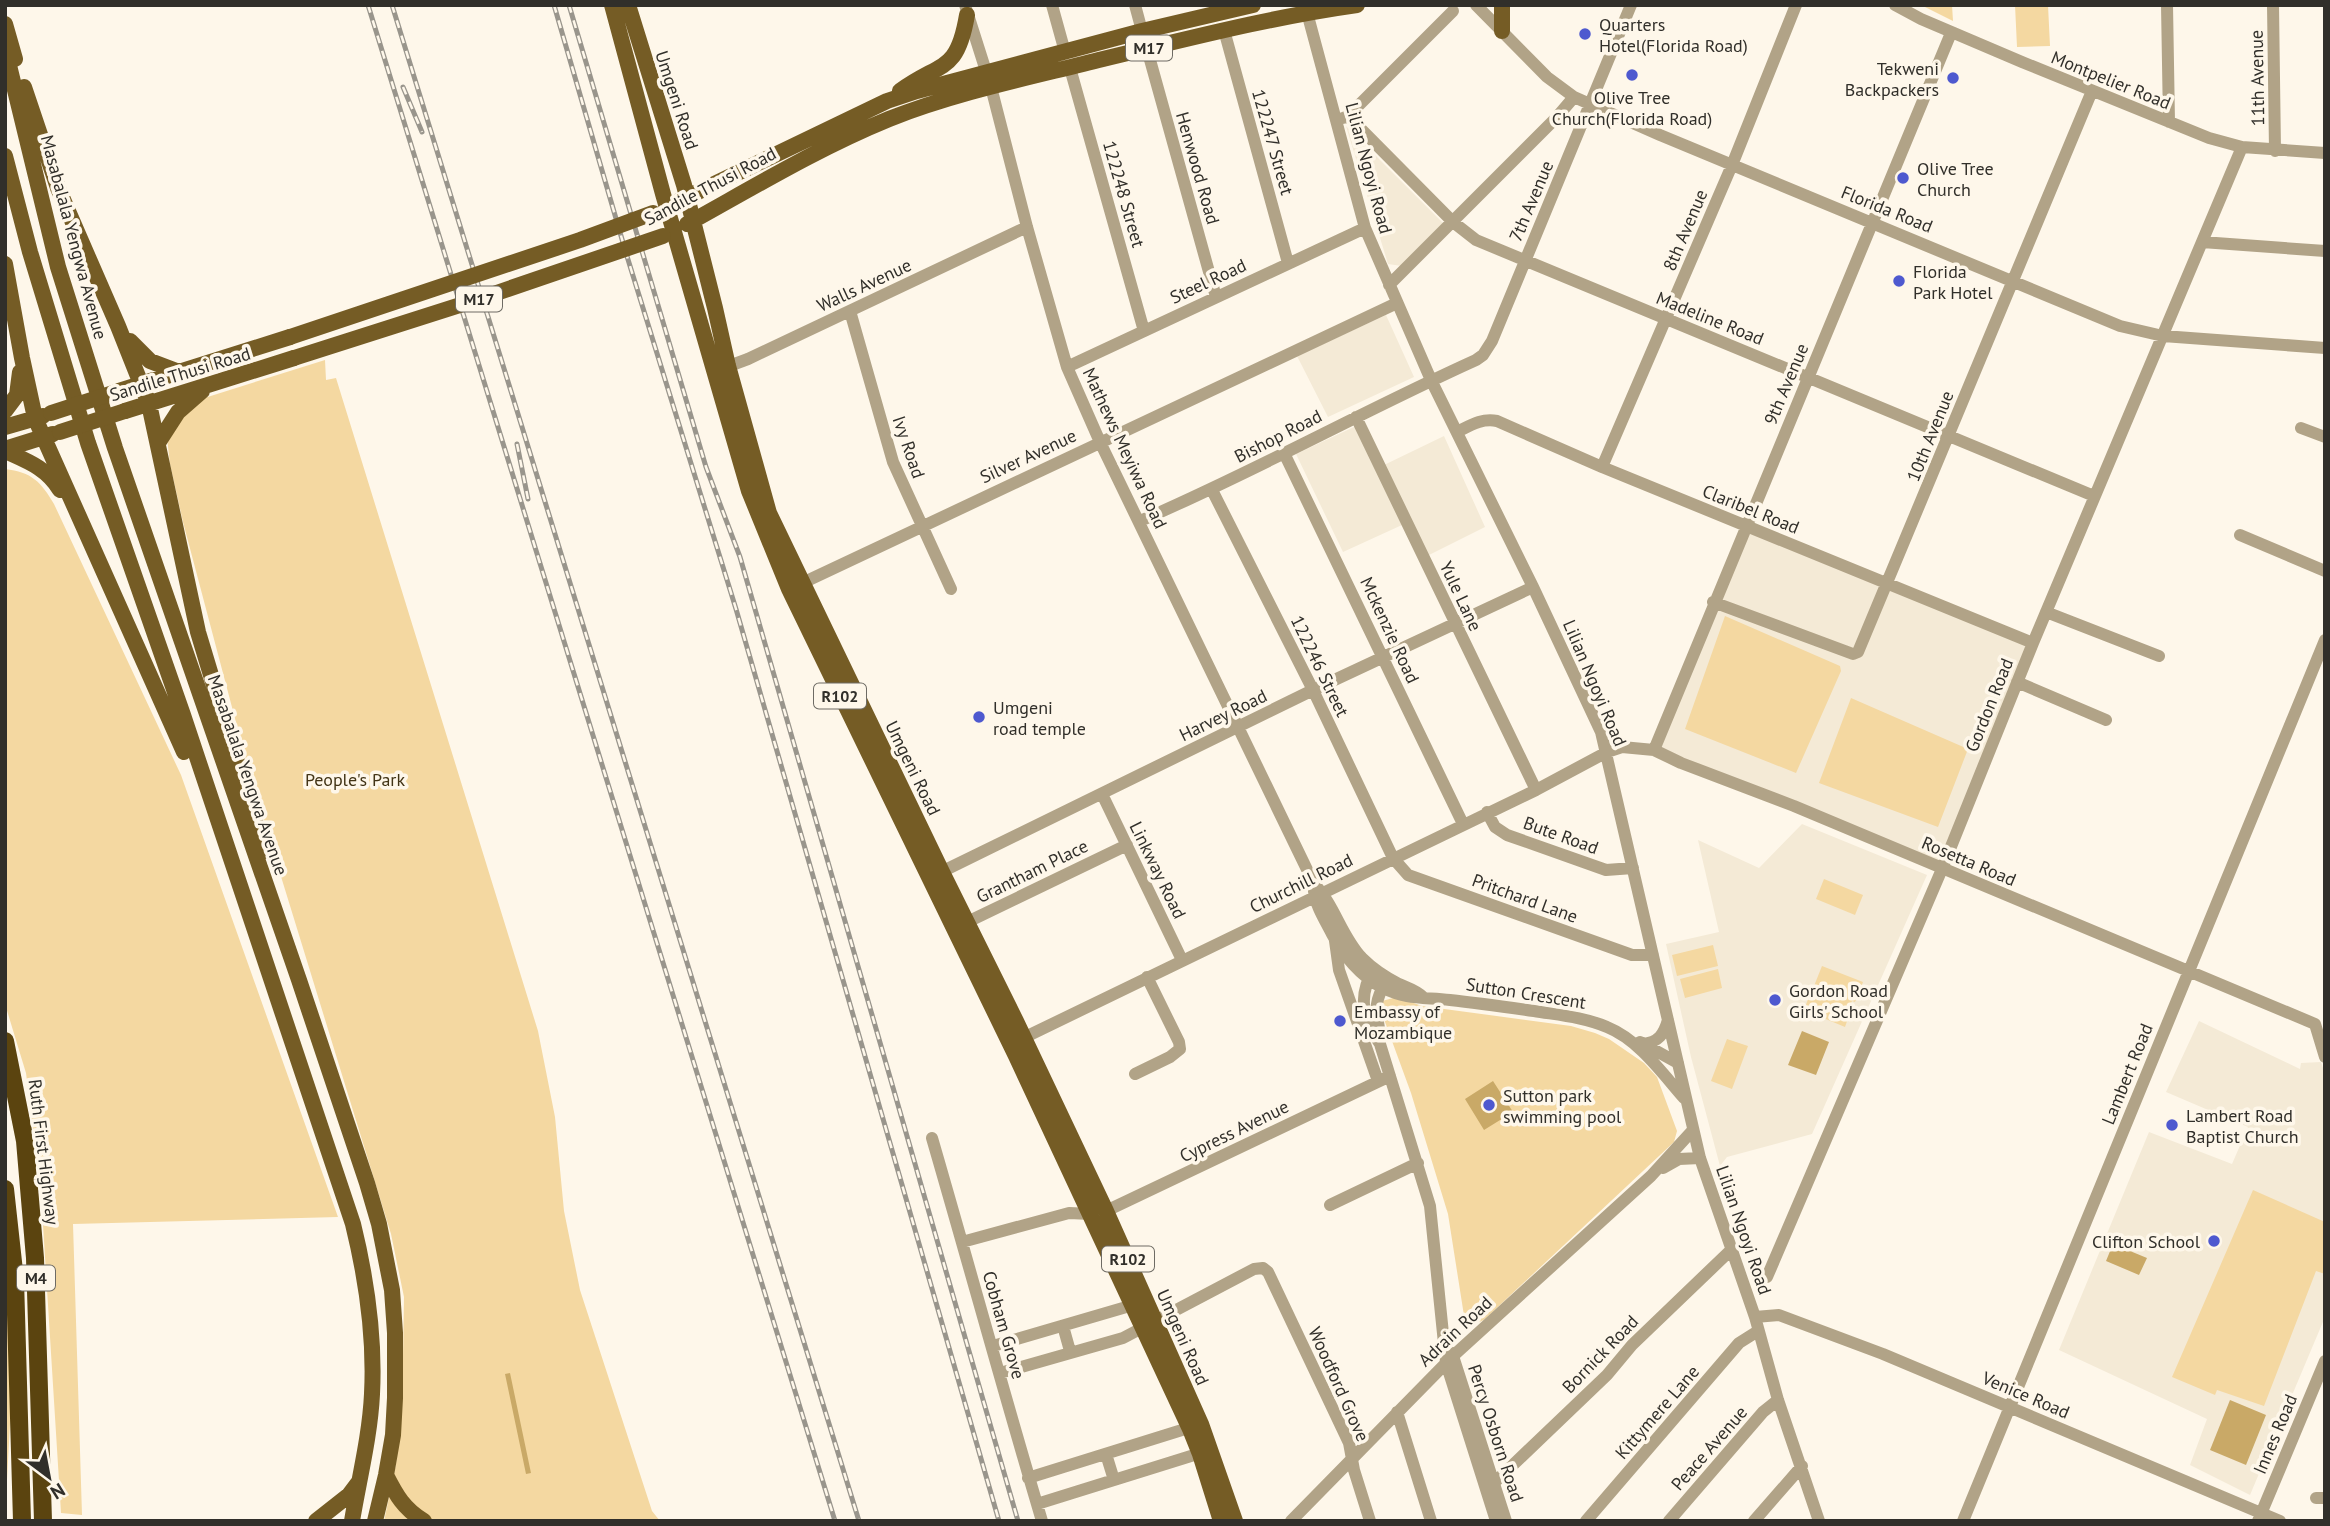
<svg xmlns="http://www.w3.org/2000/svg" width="2330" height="1526" font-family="'PT Sans',sans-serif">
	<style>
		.built { fill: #f4ead6 }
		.green { fill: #f4d8a1 }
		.water { fill: #c9a967 }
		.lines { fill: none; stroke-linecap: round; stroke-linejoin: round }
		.minor { stroke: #b1a387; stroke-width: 12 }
		.major { stroke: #755c25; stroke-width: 16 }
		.highway { stroke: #5b440f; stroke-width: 18 }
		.rail-casing { stroke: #99958c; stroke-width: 5 }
		.rail { stroke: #fef7ea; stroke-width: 2.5; stroke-dasharray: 8; stroke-linecap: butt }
		.major-bridge { stroke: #755c25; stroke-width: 16 }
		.poi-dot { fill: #4e59cf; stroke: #fef7ea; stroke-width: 2.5 }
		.labels { text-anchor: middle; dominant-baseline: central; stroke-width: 7; stroke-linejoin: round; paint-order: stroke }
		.shield { fill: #fef7ea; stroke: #6e6b64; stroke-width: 2 }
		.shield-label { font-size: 16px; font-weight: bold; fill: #312f2a }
		.poi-label { font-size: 18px; fill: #312f2a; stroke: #fef7ea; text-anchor: start }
		.street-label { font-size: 18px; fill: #312f2a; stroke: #fef7ea }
		.park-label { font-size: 18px; fill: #423416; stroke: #fef7ea }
	</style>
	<rect width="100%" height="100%" fill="#fef7ea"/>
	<path class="built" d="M1346 126 1444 224 1402 266 1388 264Z
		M1386 315 1414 377 1328 417 1297 356Z
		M1356 426 1402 525 1343 552 1296 454Z
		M1444 436 1485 527 1427 556 1384 465Z
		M1746 525 2033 643 1942 869 1654 750Z
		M1802 824 1927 875 1812 1134 1727 1157 1720 1166 1691 1057 1666 944 1719 932 1698 840 1759 868Z
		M2199 1021 2300 1069 2301 1063 2321 1062 2325 1074V1317L2250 1495 2190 1465 2207 1419 2059 1350 2149 1132 2232 1164 2248 1127 2166 1092Z"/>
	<path class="green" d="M1921 5H1952L1953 21Z
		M2015 5H2048L2050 46 2017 47Z
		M325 360 326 380 336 378 538 1031 555 1117 564 1211 580 1290 652 1511 660 1521H384L396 1464 403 1356 404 1297 391 1234 251 779 183 522 170 464 167 438 180 417 198 400Z
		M5 469C32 472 41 482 54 504L181 775 338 1217 73 1224 82 1515 61 1513 41 1193 26 1073 5 1004Z
		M1725 616 1840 666 1841 671 1796 773 1685 729Z
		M1851 698 1968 749 1938 827 1819 783Z
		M1824 879 1863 895 1855 915 1816 899Z
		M1713 945 1718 966 1677 976 1672 955Z
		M1822 966 1863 982 1855 1002 1852 1001 1850 1006 1852 1007 1845 1027 1804 1010 1811 991 1814 992 1816 987 1814 986Z
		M1718 969 1722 988 1685 998 1680 979Z
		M1397 997 1422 1006 1571 1026 1595 1033 1609 1039 1644 1063 1657 1077 1677 1131 1674 1142 1485 1319C1478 1323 1473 1326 1465 1322L1448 1214 1411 1093 1381 1011 1382 1001Z
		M1727 1039 1748 1046 1732 1089 1711 1081Z
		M2253 1190 2325 1222V1274L2316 1271 2264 1406 2217 1390 2215 1395 2172 1377Z
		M5 1270 12 1387 5 1517Z"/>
	<path class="water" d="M1802 1031 1829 1042 1816 1075 1788 1065Z
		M1493 1081 1513 1112 1484 1130 1465 1099Z
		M2113 1244 2147 1258 2139 1275 2106 1261Z
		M510 1373 531 1473 526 1474 505 1374Z
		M2230 1400 2266 1415 2246 1465 2210 1450Z"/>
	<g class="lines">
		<path class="minor" d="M965 5 991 87 1027 227 1067 367 1100 442 1314 884C1335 905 1341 936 1362 958 1373 969 1385 977 1399 984 1408 988 1416 990 1423 997
			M1052 5 1065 52
			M1135 5 1142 31
			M1305 5 1365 228 1431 380 1533 587 1601 732 1700 1158 1755 1317 1778 1400 1819 1521
			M1476 5 1547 77 1574 97 1660 135 2120 326 2163 336 2325 348
			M1895 5 1921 19 2022 62 2209 138 2242 147 2325 153
			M2167 5 2169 122
			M2273 5 2275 151
			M1224 30 1288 263
			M1147 49 1216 297
			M1070 68 1144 331
			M1348 116 1453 222 1476 240 2094 496
			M1343 118 1348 116 1453 11
			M2202 242 2325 251
			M1389 285 1557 117 1574 97
			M850 311 893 462 951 589
			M1067 367 1365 228
			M721 369 748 359 1027 227
			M1356 417 1536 790
			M2301 428 2325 437
			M1457 432C1471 425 1482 418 1497 421L1602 467 2033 643
			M1284 453 1463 824
			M1602 467 1732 165 1796 5
			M1212 490 1313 690 1393 858 1408 875 1632 955H1653
			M1140 521C1254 472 1363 411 1476 360L1483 355 1492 341 1631 5
			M2240 535 2325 571
			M796 586 1397 303
			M1713 602 1853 654 1858 652 2092 91
			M2046 612 2159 656
			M2017 682 2106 720
			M1654 750 1951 33
			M1102 794 1182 960
			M1487 812 1495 827 1507 835 1606 870 1633 868
			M935 875 1313 690 1533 587
			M1314 891C1315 905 1326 922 1332 934 1343 955 1361 977 1383 988 1407 1000 1424 997 1450 1000 1478 1003 1506 1007 1534 1011 1558 1015 1584 1017 1607 1027 1639 1040 1662 1073 1684 1098
			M959 926 1127 845
			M1335 941 1339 970 1378 1081
			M1374 969C1357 996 1363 1019 1380 1044L1430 1206 1446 1363 1496 1521
			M2315 1024 2325 1057
			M1380 1034C1376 1010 1373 1004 1386 981
			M1017 1041 1536 790 1607 752 1622 747 1654 750 1681 763 1794 806 2315 1024
			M1640 1042 1678 1063
			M1643 1044C1659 1042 1664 1034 1668 1020
			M1135 1074 1170 1057 1180 1049 1179 1042 1147 977
			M932 1138C969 1265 1004 1394 1042 1521
			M1663 1168 1679 1159 1700 1158
			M1330 1205 1418 1163
			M962 1242 1069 1213 1091 1214 1106 1211 1390 1076
			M1767 1277 1942 869 2033 643 2242 147
			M1755 1317 1779 1315 1883 1354 2280 1521
			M1063 1326 1070 1351
			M993 1346 1140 1303
			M1450 1352 1453 1356 1506 1521
			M1000 1373 1123 1338 1254 1269 1263 1268 1268 1272 1349 1443 1354 1470 1370 1521
			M1397 1412 1431 1521
			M1106 1454 1114 1480
			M1028 1478 1198 1425
			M1494 1483 1607 1375 1632 1345 1732 1249
			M2316 1498H2325
			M1037 1504 1207 1451
			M1291 1521 1453 1356 1651 1176 1693 1130
			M1586 1521 1739 1343 1758 1331
			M1669 1521 1763 1412 1778 1400
			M1754 1521 1802 1466
			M1963 1521 2325 640
			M2258 1521 2325 1361"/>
		<path class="major" d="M612 5 663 194 749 491 789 589 1016 1056 1190 1429 1200 1454 1221 1521
			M628 5 684 185 715 308 728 366 769 513 942 872 1016 1021 1106 1211 1201 1424 1235 1521
			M5 24 15 59
			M1502 31V5
			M5 49 58 267 115 448 299 980 367 1183 379 1224 392 1290 395 1333V1398L393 1435 386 1475 375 1521
			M24 87 58 188 118 326 149 404 198 632 264 851
			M900 91C941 61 957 74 967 15
			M5 156 30 252 88 443 183 715 353 1224C367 1281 375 1336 372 1394 370 1436 359 1479 352 1521
			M679 201 887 101 917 91 1142 31 1253 5
			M687 224C754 187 818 148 889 119 957 92 1032 77 1103 59 1187 39 1271 17 1357 5
			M5 264 22 358 35 418 184 752
			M130 341 150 361 179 372
			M119 391 290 337
			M5 411 17 395 20 372
			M125 411 294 358
			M5 427 43 416
			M158 443 178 412 202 391
			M5 449 53 434
			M5 451C27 461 47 468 60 490
			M386 1475C396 1495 404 1509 424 1521
			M316 1521 349 1495 358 1483"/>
		<path class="highway" d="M5 1041 25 1141 35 1258 43 1521
			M5 1189 15 1280 22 1521"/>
		<defs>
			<path id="rail" d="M368 5 835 1521
				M392 5 859 1521
				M554 5 626 253 736 609 999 1521
				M569 5 706 467 740 557 1018 1521
				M403 87 422 132
				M517 444 528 499"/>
		</defs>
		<use href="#rail" class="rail-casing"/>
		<use href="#rail" class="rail"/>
		<path class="major-bridge" d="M290 337 580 240 653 213
			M294 358 479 299 663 236
			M51 413 119 391
			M60 432 125 411"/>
	</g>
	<g class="poi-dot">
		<circle cx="1585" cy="34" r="7"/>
		<circle cx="1632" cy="75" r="7"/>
		<circle cx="1953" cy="78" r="7"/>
		<circle cx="1903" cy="178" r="7"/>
		<circle cx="1899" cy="281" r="7"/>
		<circle cx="979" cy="717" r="7"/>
		<circle cx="1775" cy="1000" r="7"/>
		<circle cx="1340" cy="1021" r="7"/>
		<circle cx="1489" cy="1105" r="7"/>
		<circle cx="2172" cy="1125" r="7"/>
		<circle cx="2214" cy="1241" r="7"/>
	</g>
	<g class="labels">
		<g class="shield">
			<rect x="1126" y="35.5" width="46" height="25" rx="5"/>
			<rect x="456" y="286.5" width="46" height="25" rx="5"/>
			<rect x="814" y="683.5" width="52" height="25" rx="5"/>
			<rect x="1102" y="1246.5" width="52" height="25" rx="5"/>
			<rect x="17" y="1265.5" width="38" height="25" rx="5"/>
		</g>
		<g class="shield-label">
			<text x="1149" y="48">M17</text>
			<text x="479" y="299">M17</text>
			<text x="840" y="696">R102</text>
			<text x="1128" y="1259">R102</text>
			<text x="36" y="1278">M4</text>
		</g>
		<g class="poi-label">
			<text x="1599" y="24">Quarters<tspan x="1599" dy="21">Hotel(Florida Road)</tspan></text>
			<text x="1939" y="68" text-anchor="end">Tekweni<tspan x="1939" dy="21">Backpackers</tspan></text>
			<text x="1632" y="97" text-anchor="middle">Olive Tree<tspan x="1632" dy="21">Church(Florida Road)</tspan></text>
			<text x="1917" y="168">Olive Tree<tspan x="1917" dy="21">Church</tspan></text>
			<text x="1913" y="271">Florida<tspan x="1913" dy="21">Park Hotel</tspan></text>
			<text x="993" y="707">Umgeni<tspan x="993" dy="21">road temple</tspan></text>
			<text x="1789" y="990">Gordon Road<tspan x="1789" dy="21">Girls' School</tspan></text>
			<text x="1354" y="1011">Embassy of<tspan x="1354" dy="21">Mozambique</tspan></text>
			<text x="1503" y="1095">Sutton park<tspan x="1503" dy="21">swimming pool</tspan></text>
			<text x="2186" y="1115">Lambert Road<tspan x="2186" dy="21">Baptist Church</tspan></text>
			<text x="2200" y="1241" text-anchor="end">Clifton School</text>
		</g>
		<g class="street-label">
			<text transform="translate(2257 78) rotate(-91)">11th Avenue</text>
			<text transform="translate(2111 80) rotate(22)">Montpelier Road</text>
			<text transform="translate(677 100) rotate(72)">Umgeni Road</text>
			<text transform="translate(1273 142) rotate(74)">122247 Street</text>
			<text transform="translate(1198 168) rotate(74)">Henwood Road</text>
			<text transform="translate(1369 168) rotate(75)">Lilian Ngoyi Road</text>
			<text transform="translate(710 186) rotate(-28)">Sandile Thusi Road</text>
			<text transform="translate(1124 194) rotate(74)">122248 Street</text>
			<text transform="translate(1531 201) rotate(-67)">7th Avenue</text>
			<text transform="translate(1887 209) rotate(22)">Florida Road</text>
			<text transform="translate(1685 230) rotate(-67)">8th Avenue</text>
			<text transform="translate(74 237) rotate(75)">Masabalala Yengwa Avenue</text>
			<text transform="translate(1208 281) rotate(-25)">Steel Road</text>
			<text transform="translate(864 285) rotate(-25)">Walls Avenue</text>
			<text transform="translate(1710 318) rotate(22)">Madeline Road</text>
			<text transform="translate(180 374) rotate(-17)">Sandile Thusi Road</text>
			<text transform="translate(1786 384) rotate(-67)">9th Avenue</text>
			<text transform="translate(1278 436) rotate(-27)">Bishop Road</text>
			<text transform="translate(1930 436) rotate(-68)">10th Avenue</text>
			<text transform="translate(909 447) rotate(71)">Ivy Road</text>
			<text transform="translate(1125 448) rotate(65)">Mathews Meyiwa Road</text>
			<text transform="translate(1028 456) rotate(-25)">Silver Avenue</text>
			<text transform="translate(1751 509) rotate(22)">Claribel Road</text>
			<text transform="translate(1461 596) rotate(65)">Yule Lane</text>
			<text transform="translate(1390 630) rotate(65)">Mckenzie Road</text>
			<text transform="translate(1320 666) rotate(64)">122246 Street</text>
			<text transform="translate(1595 683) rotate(67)">Lilian Ngoyi Road</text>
			<text transform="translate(1989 705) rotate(-68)">Gordon Road</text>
			<text transform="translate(1223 715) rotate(-26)">Harvey Road</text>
			<text transform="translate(913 768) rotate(64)">Umgeni Road</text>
			<text transform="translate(248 775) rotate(71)">Masabalala Yengwa Avenue</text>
			<text transform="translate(1561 835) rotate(20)">Bute Road</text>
			<text transform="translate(1969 861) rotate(23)">Rosetta Road</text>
			<text transform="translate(1158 870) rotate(64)">Linkway Road</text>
			<text transform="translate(1032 871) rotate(-26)">Grantham Place</text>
			<text transform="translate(1301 883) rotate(-26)">Churchill Road</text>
			<text transform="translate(1525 898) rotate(20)">Pritchard Lane</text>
			<text transform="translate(1526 993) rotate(9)">Sutton Crescent</text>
			<text transform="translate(2127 1074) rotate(-68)">Lambert Road</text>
			<text transform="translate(1234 1131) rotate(-26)">Cypress Avenue</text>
			<text transform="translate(44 1152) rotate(83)">Ruth First Highway</text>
			<text transform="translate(1744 1230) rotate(71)">Lilian Ngoyi Road</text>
			<text transform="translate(1004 1325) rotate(74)">Cobham Grove</text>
			<text transform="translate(1455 1331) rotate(-43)">Adrain Road</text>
			<text transform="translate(1183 1337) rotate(66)">Umgeni Road</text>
			<text transform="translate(1600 1354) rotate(-46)">Bornick Road</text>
			<text transform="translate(1339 1384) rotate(66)">Woodford Grove</text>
			<text transform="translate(2026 1395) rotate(23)">Venice Road</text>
			<text transform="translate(1657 1412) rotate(-49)">Kittymere Lane</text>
			<text transform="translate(1496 1433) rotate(72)">Percy Osborn Road</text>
			<text transform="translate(2275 1434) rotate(-67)">Innes Road</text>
			<text transform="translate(1709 1448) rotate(-49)">Peace Avenue</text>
		</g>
		<g class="park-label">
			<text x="355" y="779">People's Park</text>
		</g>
	</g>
	<rect width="2330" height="1526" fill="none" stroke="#312f2a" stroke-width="14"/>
	<g transform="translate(49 1477) rotate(148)" stroke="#fef7ea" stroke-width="5" paint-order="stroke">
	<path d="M0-5L12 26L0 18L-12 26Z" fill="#312f2a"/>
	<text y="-10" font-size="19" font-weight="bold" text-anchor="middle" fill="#312f2a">N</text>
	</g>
</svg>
